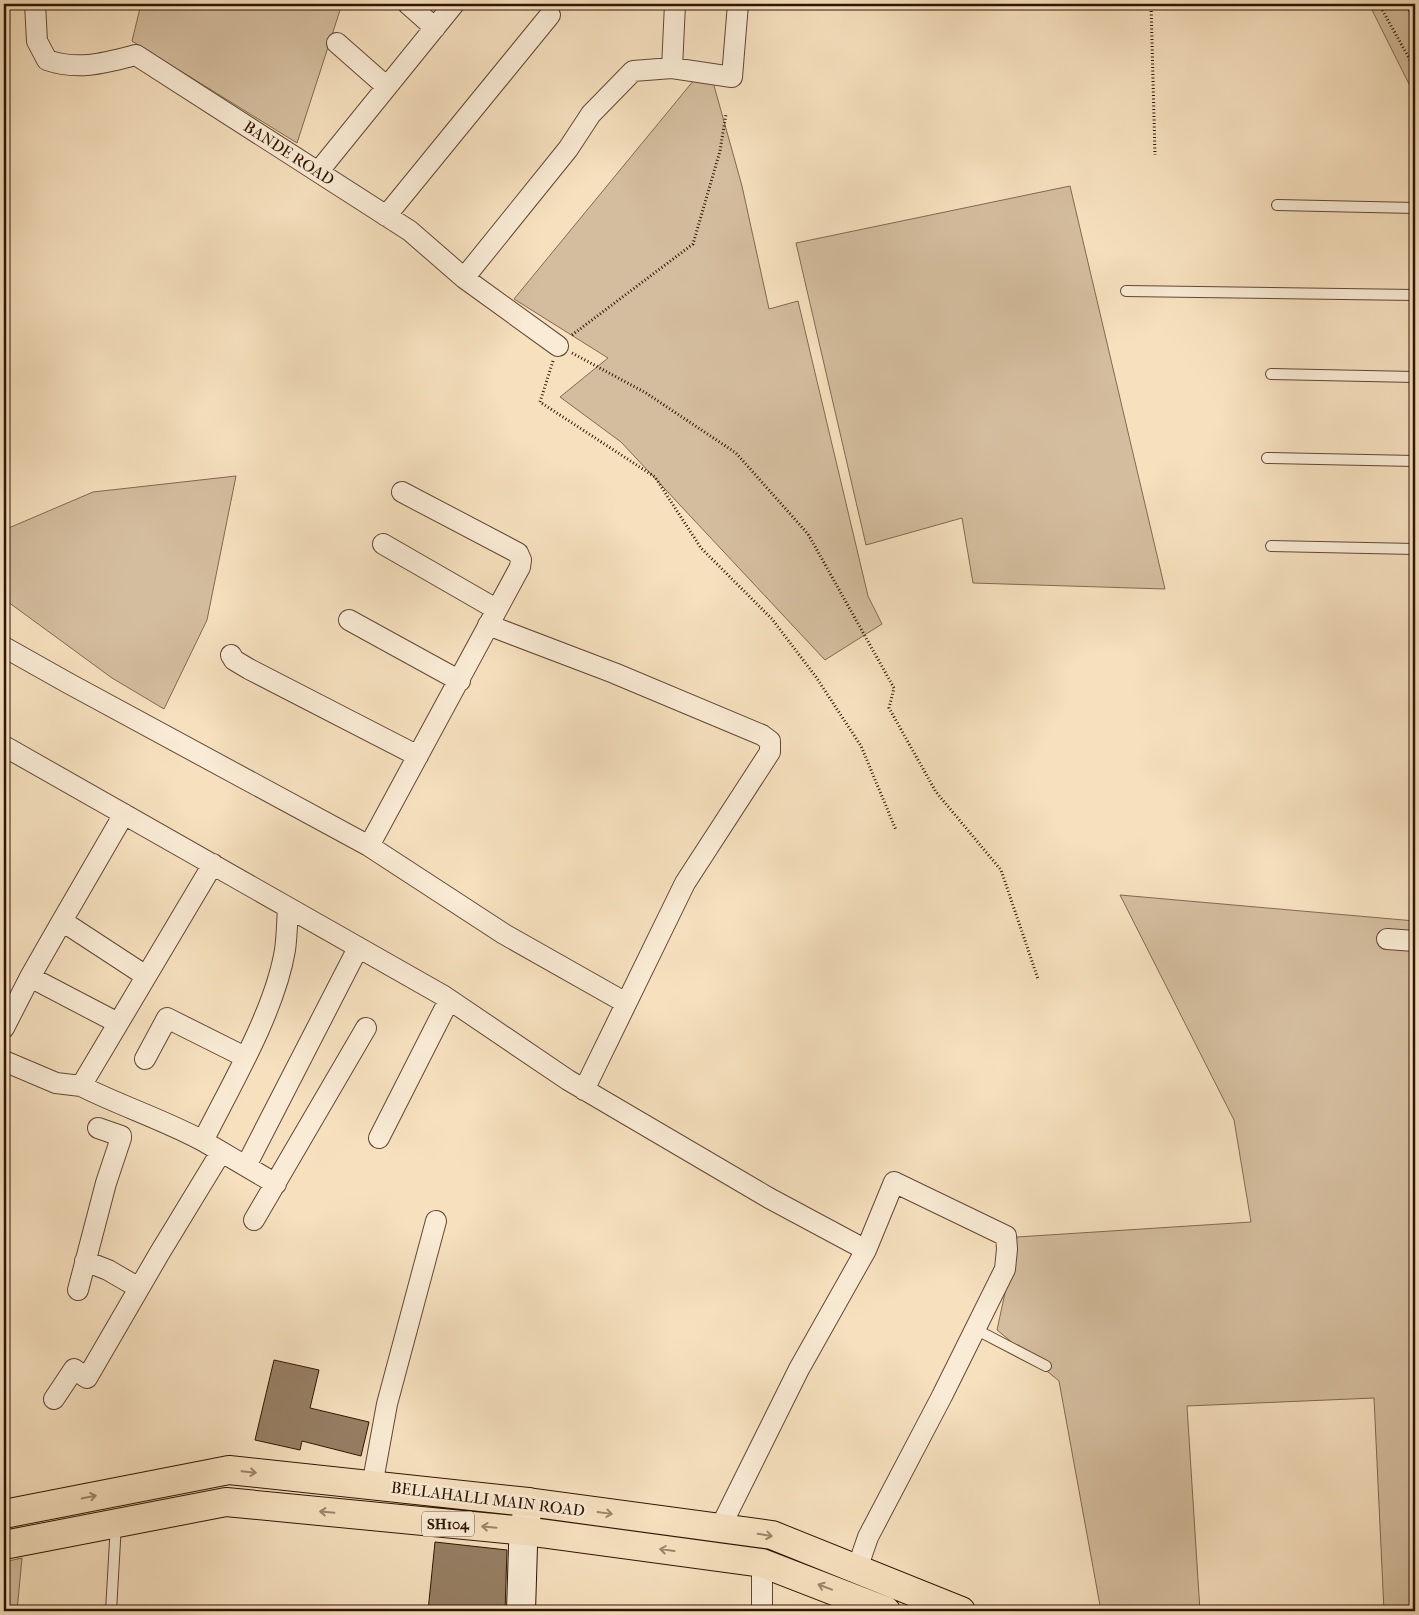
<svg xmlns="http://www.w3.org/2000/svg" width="1419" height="1615" font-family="'IM FELL French Canon',serif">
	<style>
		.green { fill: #d4bd9e; stroke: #826950 }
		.water { fill: #b39b7e; stroke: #7f654d }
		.building { fill: #977f64; stroke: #301503 }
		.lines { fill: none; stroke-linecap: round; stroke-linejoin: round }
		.lane-casing { stroke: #624832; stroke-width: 12 }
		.street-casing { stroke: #624832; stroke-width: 22 }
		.secondary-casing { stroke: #301503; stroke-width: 30 }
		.primary-casing { stroke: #301503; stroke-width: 30 }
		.path { stroke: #301503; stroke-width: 3; stroke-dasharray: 1 2.5; stroke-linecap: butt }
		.lane { stroke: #f9ebd5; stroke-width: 10 }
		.street { stroke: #f9ebd5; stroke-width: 20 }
		.secondary { stroke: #f9ebd5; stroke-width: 28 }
		.primary { stroke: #f6e0be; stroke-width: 28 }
		.oneway { stroke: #9d856a }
		.labels { text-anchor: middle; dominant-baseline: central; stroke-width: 5; stroke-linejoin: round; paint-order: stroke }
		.shield { fill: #f9ebd5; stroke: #6c5542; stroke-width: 1 }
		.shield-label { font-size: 15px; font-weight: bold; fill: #301503 }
		.street-label { font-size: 16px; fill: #301503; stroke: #f9ebd5 }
	</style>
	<rect width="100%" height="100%" fill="#f6e0be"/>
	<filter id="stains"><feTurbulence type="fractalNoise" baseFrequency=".004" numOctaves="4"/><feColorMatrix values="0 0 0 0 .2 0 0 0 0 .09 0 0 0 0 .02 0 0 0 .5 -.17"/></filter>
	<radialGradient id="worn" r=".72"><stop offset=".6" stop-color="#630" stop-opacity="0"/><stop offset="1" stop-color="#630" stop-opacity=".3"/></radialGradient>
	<path class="green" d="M141 4H342L297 143 132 41Z
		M1369 4H1405L1415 23V96Z
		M694 80 713 82 742 186 769 309 798 301 868 596 882 624 825 660 621 442 560 397 608 358 514 299Z
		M1070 186 1165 589 973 583 962 518 866 545 796 243Z
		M236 476 207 620 164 709 112 678 4 599V530L93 492Z
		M1120 895 1415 921V1611H1384L1374 1398 1187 1406 1200 1611H1101L1059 1381 997 1330 1017 1237 1251 1222 1234 1120Z
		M22 1558 17 1611H4V1562Z"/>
	<path class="water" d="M1405 4H1415V23Z"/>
	<path class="building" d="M274 1360 319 1370 310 1408 369 1422 361 1456 302 1441 300 1450 255 1440Z
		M435 1542 507 1550 505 1611H428Z"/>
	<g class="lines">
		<defs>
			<path id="lane" d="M1277 205 1415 208
				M1126 291 1415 295
				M1271 374 1415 377
				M1267 458 1415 461
				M1271 546 1415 549
				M975 1329 1046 1366
				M111 1611 116 1524"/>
			<path id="street" d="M35 4 37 41 47 60C78 71 105 63 136 55L410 231 464 278 558 346
				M408 4 435 28
				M337 43 387 87
				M672 68 675 4
				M318 172 454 4
				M386 216 550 15
				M464 278 568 149 591 114 633 71 672 68 732 77 738 4
				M383 544 496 609
				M349 620 460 681
				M488 625 614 673 762 735 770 741V752L685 883 584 1090
				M4 647 68 683 369 846 504 934 626 1003
				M231 655 234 660 249 669 418 756
				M4 746 444 996 568 1080 769 1198 866 1250
				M124 814 62 921 146 976
				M369 846 520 567 521 560 518 553 402 492
				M62 921 30 977 118 1023
				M1387 939 1415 941
				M4 1028 30 977
				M145 1059 167 1018 245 1057
				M4 1061 56 1083 81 1086
				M379 1138 449 1000
				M203 1141C164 1120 121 1106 81 1086L213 864
				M246 1166 358 948
				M276 1184 203 1141C231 1085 275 1011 285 950 287 936 287 922 288 908
				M254 1220 366 1028
				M85 1261 108 1270 139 1288
				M78 1290 106 1183 121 1138V1136L98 1128
				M54 1399 74 1369 87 1378 159 1254 221 1152
				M372 1486 387 1404 436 1221
				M720 1528 799 1369 866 1250 894 1182 1006 1236 1007 1249 1005 1269 942 1396 868 1537 857 1569
				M762 1611V1563"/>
			<path id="secondary" d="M521 1611 523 1546 528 1502"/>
			<path id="primary" d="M4 1514 229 1470 528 1502 772 1535 961 1611
				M4 1545 226 1502 525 1531 762 1563 886 1611"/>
		</defs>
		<use href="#lane" class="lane-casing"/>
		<use href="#street" class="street-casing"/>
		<use href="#secondary" class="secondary-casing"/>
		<use href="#primary" class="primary-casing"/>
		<path class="path" d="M1151 4 1155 155
			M1379 4 1415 69
			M572 335 693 244 720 151 726 114
			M572 353 646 393 736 453 808 534 894 688 889 708 936 792 1001 870 1038 979
			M553 361 540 402 655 477 701 548 772 619 816 677 861 746 896 830"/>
		<use href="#lane" class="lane"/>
		<use href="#street" class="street"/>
		<use href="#secondary" class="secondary"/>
		<use href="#primary" class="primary"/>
	</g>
	<defs><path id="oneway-shaft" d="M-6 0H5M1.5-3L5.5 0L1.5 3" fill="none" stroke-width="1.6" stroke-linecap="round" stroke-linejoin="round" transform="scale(1.25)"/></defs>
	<g class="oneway">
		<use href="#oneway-shaft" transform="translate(249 1472) rotate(6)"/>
		<use href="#oneway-shaft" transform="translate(89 1497) rotate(-11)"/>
		<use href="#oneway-shaft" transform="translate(327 1512) rotate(-175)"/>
		<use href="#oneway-shaft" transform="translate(605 1513) rotate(8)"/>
		<use href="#oneway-shaft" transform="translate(489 1527) rotate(-175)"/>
		<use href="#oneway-shaft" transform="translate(765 1535) rotate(9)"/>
		<use href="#oneway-shaft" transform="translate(667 1550) rotate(-172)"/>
		<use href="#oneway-shaft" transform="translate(825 1587) rotate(-159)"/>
	</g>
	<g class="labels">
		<rect class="shield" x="422" y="1511.5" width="52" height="25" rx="4"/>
		<g class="shield-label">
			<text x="448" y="1524">SH104</text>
		</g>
		<g class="street-label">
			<text transform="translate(289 153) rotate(33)">BANDE ROAD</text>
			<text transform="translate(488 1499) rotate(7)">BELLAHALLI MAIN ROAD</text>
		</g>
	</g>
	<rect width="1419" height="1615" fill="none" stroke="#f6e0be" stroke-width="20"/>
	<rect x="5" y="5" width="1409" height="1605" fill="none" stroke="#301503" stroke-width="2.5"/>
	<rect x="10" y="10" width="1399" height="1595" fill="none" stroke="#301503"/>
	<rect width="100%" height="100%" filter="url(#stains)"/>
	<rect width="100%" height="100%" fill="url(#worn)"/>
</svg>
